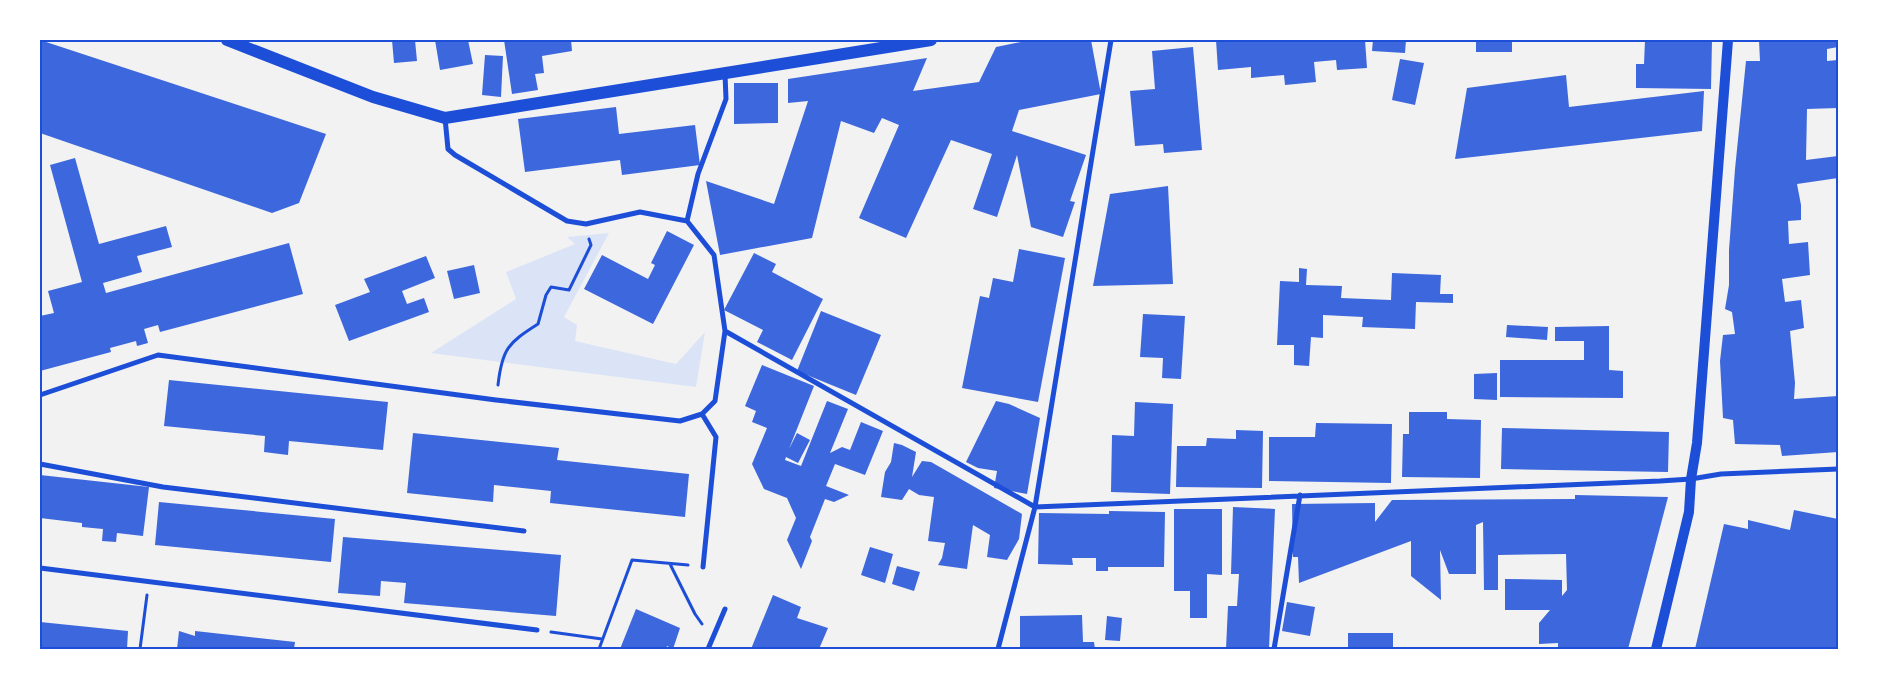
<svg xmlns="http://www.w3.org/2000/svg" width="1878" height="689" font-family="'Work Sans',sans-serif">
	<style>
		.green { fill: #dbe4f7 }
		.building { fill: #3d67dc }
		.lines { fill: none; stroke-linecap: round; stroke-linejoin: round }
		.path { stroke: #1d4ed8; stroke-width: 3 }
		.minor { stroke: #1d4ed8; stroke-width: 5 }
		.secondary { stroke: #1d4ed8; stroke-width: 10 }
		.primary { stroke: #1d4ed8; stroke-width: 12 }
		.neatline { fill: none; stroke: #1d4ed8; stroke-width: 2 }
	</style>
	<rect width="100%" height="100%" fill="#f2f2f2"/>
	<path class="green" d="M609 233 564 317 577 325 575 341 676 364 705 332 696 387 431 353 516 299 506 272 575 244 567 237Z"/>
	<path class="building" d="M40 40 326 134 299 203 272 213 40 133Z
		M392 40H415L417 61 394 63Z
		M435 40H468L473 64 440 70Z
		M504 40H571L572 51 542 56 544 73 535 74 538 90 512 94Z
		M1031 40H1091L1101 94 1019 110 1012 131 1086 155 1070 201 1075 202 1063 237 1031 227 1017 155 997 217 973 209 992 154 951 140 906 238 859 218 899 125 882 118 874 133 841 121 812 238 720 255 706 181 774 204 808 101 788 103V79L927 58 913 91 979 82 996 47Z
		M1216 40H1365L1367 68 1337 70 1336 60 1314 62 1316 82 1285 85 1284 75 1251 78V67L1218 70Z
		M1373 40H1406L1405 53 1372 51Z
		M1476 40H1512V52H1476Z
		M1645 40H1712L1711 89 1636 88V64H1644Z
		M1759 40H1838V47L1827 49V61L1838 60V108L1807 109 1806 160 1838 156V178L1797 184 1801 205V220L1788 221 1789 244 1808 242 1810 275 1782 279 1785 302 1801 300 1804 328 1790 331 1795 383 1794 399 1838 396V452L1782 456 1780 445 1735 444 1733 420 1723 418 1720 361 1723 335 1735 334 1732 312 1725 309 1729 285V250L1735 169 1746 61H1760Z
		M1193 47 1202 150 1164 153 1163 144 1135 146 1130 91 1155 89 1152 51Z
		M485 55 503 56 501 97 482 95Z
		M1400 59 1424 63 1415 105 1392 100Z
		M1566 75 1569 107 1704 91 1702 131 1455 159 1467 88Z
		M734 83H778V123L734 124Z
		M616 107 619 134 695 125 700 165 622 175 620 160 525 172 518 119Z
		M75 158 99 244 166 226 172 247 137 256 142 272 103 283 106 293 289 243 303 294 160 332 158 325 144 329 148 343 137 346 136 341 110 348 111 352 40 371V316L54 313 48 291 82 282 50 165Z
		M1168 186 1173 284 1093 286 1110 194Z
		M667 231 694 245 653 324 584 289 602 255 648 279 655 265 651 263Z
		M1019 249 1065 258 1038 402 962 388 980 296 989 298 993 278 1013 282Z
		M754 253 776 264 772 272 823 299 792 360 757 342 763 330 724 310Z
		M426 256 435 278 402 291 407 304 424 298 429 312 349 341 335 305 370 292 364 279Z
		M474 265 480 293 454 299 447 271Z
		M1299 268 1307 269 1306 285 1342 286 1341 298 1391 300 1392 273 1441 275 1440 294H1453V303L1416 302 1415 329 1362 327 1363 317 1323 315V338L1311 337 1309 366 1294 365V345H1277L1280 281 1299 282Z
		M821 311 881 335 856 395 797 371Z
		M1143 314 1185 316 1181 379 1162 378 1163 358 1140 357Z
		M1507 325 1548 327 1547 340 1506 337Z
		M1609 326V370L1623 371V398L1500 397V360H1584V341H1555V327Z
		M762 365 814 386 789 449 797 433 810 440 798 463 786 457 785 460 801 466 827 401 848 409 830 453 842 447 850 450 861 422 883 431 865 475 835 464 826 486 849 495 834 502 825 499 810 537 812 541 801 569 787 540 796 518 787 498 764 489 752 464 767 428 752 422 756 411 745 406Z
		M1497 373V400L1474 399V374Z
		M169 380 388 402 383 450 289 441 288 455 264 452 265 436 164 426Z
		M996 401 1009 404 1040 418 1027 494 994 488 997 471 978 468 966 462Z
		M1135 402 1173 404 1170 494 1111 492 1112 435 1134 436Z
		M1409 412H1447V419L1481 420 1480 478 1402 477 1403 434H1409Z
		M1316 423 1392 424 1391 483 1269 481V437H1315Z
		M1502 428 1669 432 1668 472 1501 469Z
		M1236 430 1263 431 1262 488 1176 487 1177 446H1206L1207 438 1236 439Z
		M413 433 559 448 557 460 689 474 685 517 550 503 551 491 494 485 493 502 407 493Z
		M894 443 902 445 916 452 912 477 922 461 931 462 1022 514 1019 539 1007 560 987 557 990 535 973 525 967 569 938 565 942 558 945 543 928 541 934 497 919 495 909 489 902 500 881 497 885 472 891 462Z
		M40 475 149 487 143 536 117 533 116 542 102 541 103 529 82 527V523L40 518Z
		M1575 495 1668 497 1628 649H1558V643L1539 644V623L1550 610H1505V579L1562 580V596L1567 590 1566 554 1498 555V590H1484L1483 522 1476 525V574H1449L1440 550 1441 600 1411 576V541L1299 583 1298 557H1293L1292 504 1375 503V522L1392 500 1575 499Z
		M159 502 335 519 331 562 155 545Z
		M1233 507 1275 509 1269 649H1226L1228 606H1237L1239 574H1231Z
		M1174 509H1222V575L1207 574V618H1190V591H1174Z
		M1794 510 1838 519V649H1695L1724 524 1748 529V520L1790 530Z
		M1109 511 1165 512 1164 567H1108V571H1096V558H1072L1073 565 1038 564 1039 513 1109 514Z
		M343 537 561 555 556 616 404 603 406 583 381 581 380 596 338 593Z
		M870 547 893 554 885 583 861 575Z
		M897 566 920 572 914 591 892 584Z
		M773 595 801 607 797 618 828 628 819 649H751Z
		M1287 602 1315 607 1310 636 1282 631Z
		M636 609 680 628 673 649 667 646 666 649H620Z
		M1082 615 1083 642H1094L1095 649H1020V616Z
		M1107 616 1122 618 1120 641 1105 640Z
		M40 622 128 631 127 649H40Z
		M179 631 195 636V631L295 642 294 649H177Z
		M1348 633H1393V649H1348Z"/>
	<g class="lines">
		<path class="path" d="M498 385C502 349 508 343 538 324L546 295 551 287 569 290 591 245 589 239
			M670 564 695 614 702 624
			M551 632 602 639
			M140 649 147 595
			M599 649 632 560 688 565"/>
		<path class="minor" d="M445 118 448 149 455 155 567 221 586 224 640 212 687 221 714 255 725 331 1035 507 1660 481 1691 479 1721 474 1838 469
			M687 221 698 174 726 99 725 74
			M40 395 158 355 496 400 680 421 702 414 715 401 725 331
			M702 414 716 437 703 567
			M40 464 163 487 524 531
			M40 568 537 630
			M708 649 725 609
			M998 649 1035 507 1111 40
			M1274 649 1300 495"/>
		<path class="secondary" d="M1656 649 1689 512 1691 479 1697 443 1728 40"/>
		<path class="primary" d="M227 40 373 97 445 118 931 40"/>
	</g>
	<rect width="1878" height="689" fill="none" stroke="#ffffff" stroke-width="82"/>
	<rect x="41" y="41" width="1796" height="607" class="neatline"/>
</svg>
